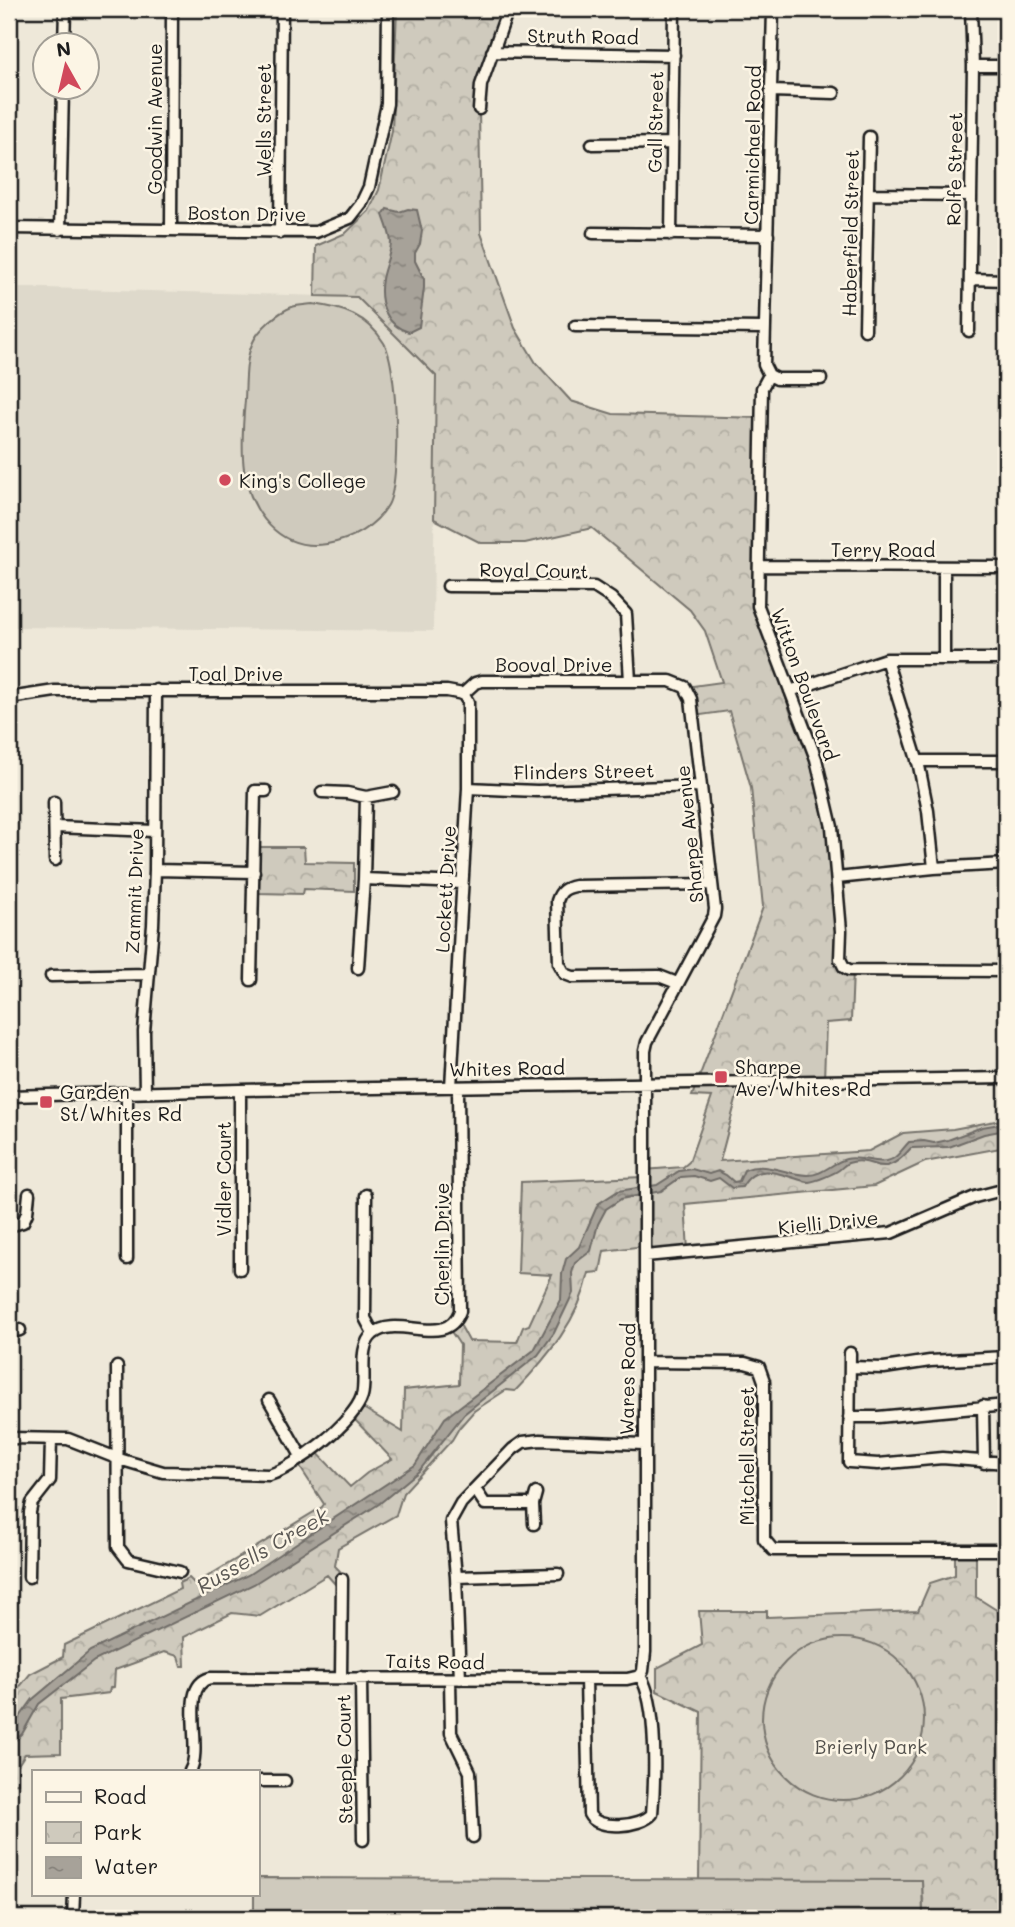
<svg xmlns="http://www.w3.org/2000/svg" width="1015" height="1927" font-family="Mali,sans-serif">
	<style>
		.built { fill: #ded9cb }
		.park { fill: url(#park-crowns); stroke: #76736c; stroke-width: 2 }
		.pitch { fill: #cfcabd; stroke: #76736c; stroke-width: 2 }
		.water { fill: url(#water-ripples); stroke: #6f6c67; stroke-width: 2 }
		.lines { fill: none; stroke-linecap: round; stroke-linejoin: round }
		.minor-casing { stroke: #1c1c1c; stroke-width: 15 }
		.minor { stroke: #fcf5e5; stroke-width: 10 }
		.poi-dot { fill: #d1495b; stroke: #fcf5e5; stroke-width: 2.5 }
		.labels { text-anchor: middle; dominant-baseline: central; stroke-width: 5; stroke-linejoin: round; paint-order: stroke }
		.street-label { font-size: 19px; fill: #1c1c1c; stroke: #fcf5e5 }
		.poi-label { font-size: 19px; fill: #1c1c1c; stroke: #fcf5e5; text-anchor: start }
		.park-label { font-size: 19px; fill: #52504c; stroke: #fcf5e5 }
		.water-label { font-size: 21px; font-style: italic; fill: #5b5854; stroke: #fcf5e5 }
	</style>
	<defs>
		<pattern id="park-crowns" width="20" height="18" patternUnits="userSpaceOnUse" patternTransform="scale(1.75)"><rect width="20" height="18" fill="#cfcabd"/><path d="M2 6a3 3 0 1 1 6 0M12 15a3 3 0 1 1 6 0" fill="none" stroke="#b1ada2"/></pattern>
		<pattern id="water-ripples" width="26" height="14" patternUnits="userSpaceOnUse" patternTransform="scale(1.75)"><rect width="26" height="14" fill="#a7a299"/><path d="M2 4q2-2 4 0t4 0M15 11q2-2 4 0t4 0" fill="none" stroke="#87837c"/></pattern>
	</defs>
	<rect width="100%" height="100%" fill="#eee8d9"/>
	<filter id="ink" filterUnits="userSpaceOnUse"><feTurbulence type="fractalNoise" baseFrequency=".0143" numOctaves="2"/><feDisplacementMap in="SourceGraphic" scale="14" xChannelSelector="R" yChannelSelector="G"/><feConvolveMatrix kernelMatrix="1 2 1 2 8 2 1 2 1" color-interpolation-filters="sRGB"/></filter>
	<g filter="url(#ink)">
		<path class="built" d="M9 287 357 297 436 376 433 631 9 627 17 442 9 441Z"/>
		<path class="park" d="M397 9H508L479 109 481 233 515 328 536 363 571 401 613 414 762 418 759 610 790 711 809 757 827 832 836 916 835 958 853 970 851 1021 826 1023 824 1080 741 1081 720 1161 869 1151 903 1133 953 1129 1006 1119V1147L925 1162 874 1186 685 1204 688 1250 645 1253 644 1246 604 1251 600 1272 589 1273C579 1319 547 1358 515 1391L506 1390 474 1411 459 1428 452 1440 403 1493 396 1515 338 1548 335 1566 340 1571 335 1578V1584L327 1575 260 1616 232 1613 184 1637 185 1666H181L178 1656 164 1652 115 1670 114 1687 110 1688 109 1693 61 1699V1753L25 1754 18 1765V1783L9 1784V1700L30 1674 63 1657 64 1645 180 1589 179 1583 189 1578 195 1584 322 1507 324 1504 296 1461 313 1448 350 1487 367 1473 392 1459 355 1420 363 1408 403 1432 404 1390 459 1384 460 1345 448 1327 457 1319 469 1341 517 1342 523 1327 529 1325 552 1275 518 1273 521 1182 643 1177 644 1170 683 1167 689 1162 712 1097 692 1096 763 907 751 788 729 711 694 716 685 687 722 682 705 631 690 610 592 528 525 543H481L434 519 436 376 357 297 315 296 316 246 346 233 369 211 379 190 392 131Z
			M258 847H304L305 862 354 863V891L304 889 303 894 258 893Z
			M976 1548V1597L1006 1616V1918H923L922 1880H699L701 1712 657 1691V1668L702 1645 699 1611H767V1617L918 1611 930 1583 955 1575V1549Z"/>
		<path class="pitch" d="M313 304C343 308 367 315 384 343 398 366 401 482 388 505 376 526 351 540 327 544 279 552 250 512 244 469 241 447 243 422 245 400 246 381 245 359 253 342 259 329 278 312 292 307 298 305 306 305 313 304Z
			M762 1719a81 81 0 1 1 162 0a81 81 0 1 1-162 0Z
			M257 1878 922 1880 923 1918H254V1894H257Z"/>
		<path class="water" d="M387 209 399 212 408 209 417 210 422 231 420 244 415 253V261L424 279V288L419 327 409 332C386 326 378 302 382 279 384 267 391 254 391 242 390 233 386 223 383 215Z
			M1006 1123V1130L984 1134 949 1147 911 1148C880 1184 876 1154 848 1163 844 1165 843 1167 839 1170 833 1174 817 1181 809 1182 805 1182 798 1179 794 1178 772 1171 754 1165 742 1187L732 1188 719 1178 710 1181 694 1176 681 1177 661 1191 621 1199 606 1209 598 1224 591 1251 575 1263 572 1273 573 1293 554 1333 538 1355 464 1414 419 1471 379 1504 254 1584 94 1661 39 1704 22 1734 9 1746V1732L33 1699 90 1651 248 1575 415 1465 445 1418 534 1350 561 1300 562 1274 566 1259 579 1247 598 1204 618 1191 657 1185 679 1171 692 1169 709 1174 718 1171 726 1175 734 1182 739 1181 744 1170C766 1161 784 1174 807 1175 822 1176 833 1162 846 1159 862 1155 880 1167 894 1158 899 1155 904 1147 909 1142L924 1141 934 1143 948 1140 982 1127Z"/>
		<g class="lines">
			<defs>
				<path id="minor" d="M773 9 764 365 769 375 762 388 758 606 816 759 832 827 841 931 840 959 844 967 849 970 1006 971
					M64 46 65 9
					M492 52 674 55
					M973 66H1006
					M771 91 834 93
					M479 109 481 85 508 9
					M592 144 672 143
					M868 194 971 195
					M9 228 316 232 350 218 361 204 369 187 387 104 388 9
					M60 230 63 88
					M171 230 172 9
					M280 233 282 9
					M593 233 768 235
					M671 235 674 9
					M970 279 1006 280
					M575 326 764 328
					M865 330 869 137
					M969 331 973 66 971 9
					M769 375 777 379H821
					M759 566 1006 567
					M448 586 594 587 611 598 626 614 630 681
					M886 659 919 766 928 811 934 868
					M944 659V567
					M790 691 886 659H1006
					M463 694 475 683 482 681H670L685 687 691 699 715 909 714 916 647 1042 645 1051V1652L643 1671 640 1676
					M9 698 55 691H447L463 694
					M917 761H1006
					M468 788 537 791 700 786
					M322 792 347 793 366 797 393 792
					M366 797 364 879 462 883
					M54 802 55 860
					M55 827 154 831
					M155 870 254 872
					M837 878 934 868 1006 864
					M358 968 364 879
					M51 976 147 974
					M251 980 255 791H266
					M677 983 659 976 573 977 565 974 559 963 557 901C560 891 565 888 575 886L712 884
					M451 1087 468 788V702L463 694
					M240 1090V1269
					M145 1092 144 1032 153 925 155 870 156 690
					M127 1093V1259
					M9 1096 240 1090 1006 1078
					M366 1195 365 1318 373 1333
					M9 1226 23 1222 27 1213 29 1194
					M645 1256 891 1233 975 1197 1006 1189
					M9 1332 20 1330
					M850 1353 849 1462 878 1464 942 1458 1006 1463
					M645 1362 745 1363 759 1367 764 1381V1539L773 1550H1006
					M117 1367 118 1547 128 1560 180 1572
					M850 1367 884 1368 930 1361 1006 1357
					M269 1400 301 1456
					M983 1406 984 1463
					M849 1417H878L1006 1405
					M9 1438 68 1439 119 1459 163 1472 269 1475C295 1468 354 1422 362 1396 367 1378 357 1347 373 1334 397 1313 446 1350 460 1311L458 1087
					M475 1489 485 1504H533
					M534 1524 533 1504 536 1493
					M29 1577 30 1512 32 1503 50 1480 51 1439
					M456 1577 558 1574
					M341 1677 342 1579
					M361 1678 363 1840
					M450 1679 451 1733 470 1772 473 1837
					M460 1679 456 1577 451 1521 461 1503 513 1449 523 1442 540 1440 643 1444
					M586 1679 589 1814C597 1831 641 1827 652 1814 655 1781 658 1703 640 1676
					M190 1771C204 1748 178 1686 210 1678L627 1679 640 1676
					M257 1781H285
					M73 1918 74 1894"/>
			</defs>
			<use href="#minor" class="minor-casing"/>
			<use href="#minor" class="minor"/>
		</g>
	</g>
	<g class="poi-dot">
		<circle cx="225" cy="480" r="7"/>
		<rect x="714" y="1070" width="14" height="14" rx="3.5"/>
		<rect x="39" y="1095" width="14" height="14" rx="3.5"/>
	</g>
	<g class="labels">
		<g class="street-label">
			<text transform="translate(583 36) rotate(1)">Struth Road</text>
			<text transform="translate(154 119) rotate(-90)">Goodwin Avenue</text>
			<text transform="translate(263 120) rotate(-90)">Wells Street</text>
			<text transform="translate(655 122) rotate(-89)">Gall Street</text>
			<text transform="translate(752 145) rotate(-89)">Carmichael Road</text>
			<text transform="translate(954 169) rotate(-89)">Rolfe Street</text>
			<text transform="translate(247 213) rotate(1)">Boston Drive</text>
			<text transform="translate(850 233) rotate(-89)">Haberfield Street</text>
			<text x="883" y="549">Terry Road</text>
			<text transform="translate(534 570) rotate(1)">Royal Court</text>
			<text x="554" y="664">Booval Drive</text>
			<text x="236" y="673">Toal Drive</text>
			<text transform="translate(805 684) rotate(70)">Witton Boulevard</text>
			<text transform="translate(584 771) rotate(-1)">Flinders Street</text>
			<text transform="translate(689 834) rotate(-96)">Sharpe Avenue</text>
			<text transform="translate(445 889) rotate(-87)">Lockett Drive</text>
			<text transform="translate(134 891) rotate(-88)">Zammit Drive</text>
			<text transform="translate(507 1068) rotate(-1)">Whites Road</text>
			<text transform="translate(223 1179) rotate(-90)">Vidler Court</text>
			<text transform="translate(828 1222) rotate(-6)">Kielli Drive</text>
			<text transform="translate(441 1244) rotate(-90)">Cherlin Drive</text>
			<text transform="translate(627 1379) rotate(-89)">Wares Road</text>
			<text transform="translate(746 1456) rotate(-90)">Mitchell Street</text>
			<text transform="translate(435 1661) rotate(1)">Taits Road</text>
			<text transform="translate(344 1759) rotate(-91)">Steeple Court</text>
		</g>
		<g class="poi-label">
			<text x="239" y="480">King's College</text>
			<text x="735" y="1066">Sharpe<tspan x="735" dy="22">Ave/Whites Rd</tspan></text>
			<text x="60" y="1091">Garden<tspan x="60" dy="22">St/Whites Rd</tspan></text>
		</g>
		<g class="park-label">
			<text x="871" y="1746">Brierly Park</text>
		</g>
		<g class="water-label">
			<text transform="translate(262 1550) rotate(-30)">Russells Creek</text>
		</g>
	</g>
	<rect width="1015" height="1927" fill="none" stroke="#fcf5e5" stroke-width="35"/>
	<rect x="18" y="18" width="980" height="1892" fill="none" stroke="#1c1c1c" stroke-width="2.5" filter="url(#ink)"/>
	<rect x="32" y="1770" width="228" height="126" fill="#fcf5e5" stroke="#a29e95" stroke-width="2"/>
	<rect x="46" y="1792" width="35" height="10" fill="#fcf5e5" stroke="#a29e95" stroke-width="2"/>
	<text x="94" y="1804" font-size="21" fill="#1c1c1c">Road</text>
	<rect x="46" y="1822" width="35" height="21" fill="url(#park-crowns)" stroke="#a29e95" stroke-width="2"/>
	<text x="94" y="1840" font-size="21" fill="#1c1c1c">Park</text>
	<rect x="46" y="1857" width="35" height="21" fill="url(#water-ripples)" stroke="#a29e95" stroke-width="2"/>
	<text x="94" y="1874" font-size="21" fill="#1c1c1c">Water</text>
	<g transform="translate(66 66) rotate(352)"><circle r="33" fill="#fcf5e5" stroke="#a29e95" stroke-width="2"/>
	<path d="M0-5L12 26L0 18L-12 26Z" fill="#d1495b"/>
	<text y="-10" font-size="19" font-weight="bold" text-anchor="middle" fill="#1c1c1c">N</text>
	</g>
</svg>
